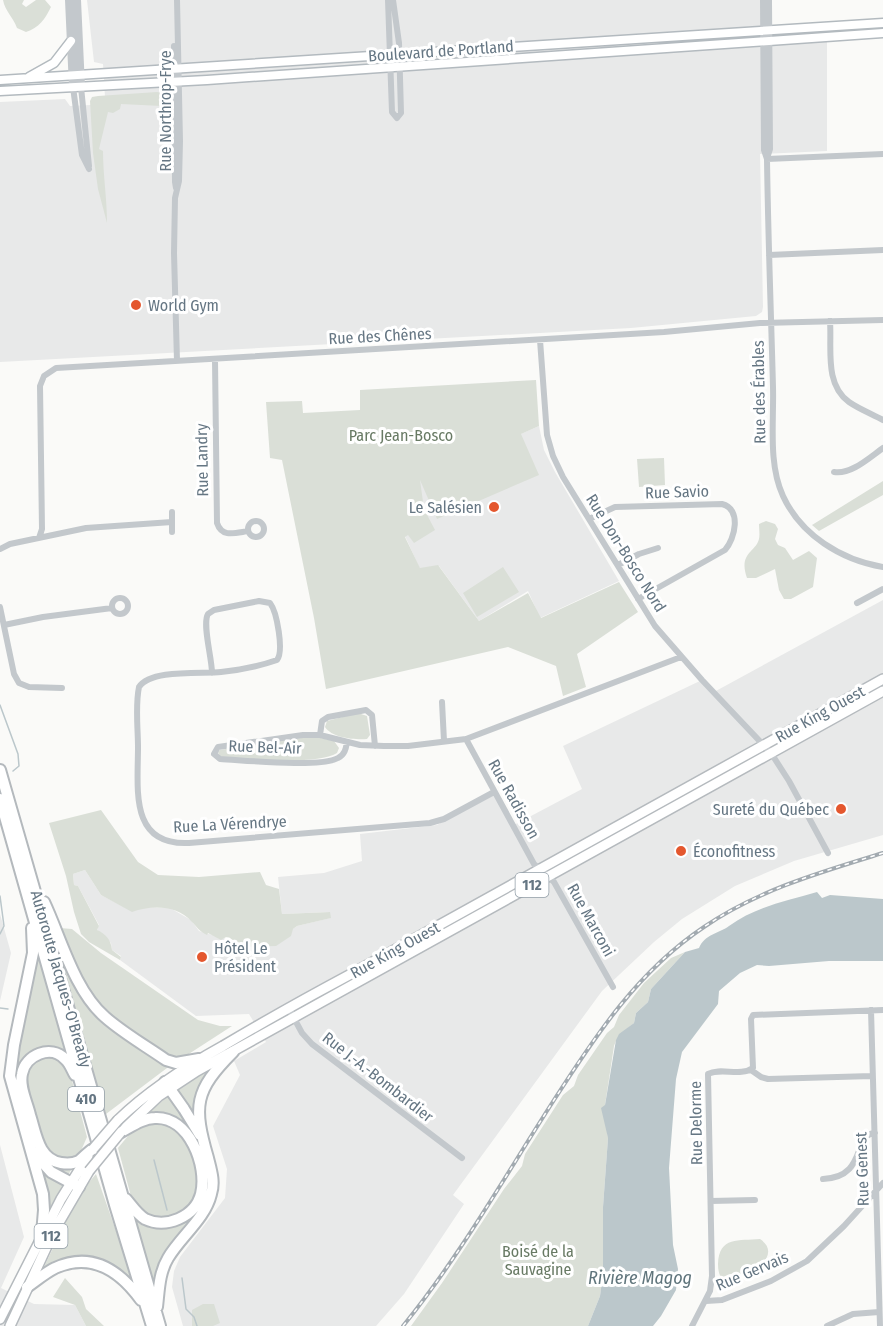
<svg xmlns="http://www.w3.org/2000/svg" width="883" height="1326" font-family="'Fira Sans Condensed',sans-serif">
	<style>
		.built { fill: #e8e9e9 }
		.green { fill: #dadfd7 }
		.water { fill: #bbc7cb }
		.lines { fill: none; stroke-linecap: round; stroke-linejoin: round }
		.stream { stroke: #bbc7cb; stroke-width: 1.5 }
		.secondary-casing { stroke: #b3babf; stroke-width: 11 }
		.primary-casing { stroke: #b5babe; stroke-width: 12 }
		.motorway-casing { stroke: #b4b9bd; stroke-width: 14 }
		.minor { stroke: #c3c8cc; stroke-width: 6 }
		.tertiary { stroke: #c3c8cc; stroke-width: 8 }
		.secondary { stroke: #fff; stroke-width: 8 }
		.primary { stroke: #fff; stroke-width: 9 }
		.motorway { stroke: #fff; stroke-width: 10 }
		.rail-casing { stroke: #a2aab0; stroke-width: 4 }
		.rail { stroke: #fff; stroke-width: 1.5; stroke-dasharray: 4.5; stroke-linecap: butt }
		.primary-bridge-casing { stroke: #b5babe; stroke-width: 12; stroke-linecap: butt }
		.primary-bridge { stroke: #fff; stroke-width: 9 }
		.poi-dot { fill: #e4572e; stroke: #fff; stroke-width: 2 }
		.labels { text-anchor: middle; dominant-baseline: central; stroke-width: 6; stroke-linejoin: round; paint-order: stroke }
		.shield { fill: #fff; stroke: #939fa8; stroke-width: 1.5 }
		.shield-label { font-size: 15px; font-weight: bold; fill: #657683 }
		.street-label { font-size: 16px; fill: #657683; stroke: #fff }
		.poi-label { font-size: 16px; fill: #657683; stroke: #fff; text-anchor: start }
		.park-label { font-size: 16px; fill: #687a64; stroke: #fff }
		.water-label { font-size: 18px; font-style: italic; fill: #60757c; stroke: #fff }
	</style>
	<rect width="100%" height="100%" fill="#fafaf8"/>
	<path class="built" d="M87 0H766L767 37 827 33V151L760 154 763 307 762 312 756 316 631 328 0 362V102L65 99 70 106 91 105 105 97 103 64 94 62Z
		M539 426 544 450 555 472 619 581 540 618 528 591 479 621 439 566 420 569 405 536 419 478Z
		M883 600V835L794 861 735 886 682 919 654 942 602 991 453 1195 464 1204 404 1294 376 1326H183L172 1287 174 1271 180 1257 225 1198 227 1169 213 1126 240 1075 234 1061 266 1042 249 1014 196 1016 120 960 121 956 112 950 111 943 97 930 99 925 78 886 74 885 73 874 85 870 101 895 132 911 145 907 170 908 191 920 199 931 233 941 230 946 293 929 297 926 330 918 329 912 282 914 278 877 324 873 362 861 360 834 437 825 496 794 514 825 582 789 563 746 702 680 714 692Z
		M0 914 11 953 0 1001Z
		M0 1145 24 1237 1 1288 34 1304 75 1305 86 1326H0Z"/>
	<path class="green" d="M3 0H24L22 4 26 7 36 0H45L51 7C45 19 39 28 26 32L17 28C13 17 5 11 3 0Z
		M157 92 167 94 168 105 163 109 162 106 121 104 120 109 113 113 108 112 99 149 103 151C103 175 107 199 107 223L98 189 93 153 90 101 92 97 98 96Z
		M536 380 539 426 521 434 539 475 437 519 420 480 424 509 435 530 414 543 408 535 405 537 420 568 438 565 479 621 528 593 541 618 619 582 638 612 577 654 586 687 563 696 556 666 508 647 326 689 314 618 282 460 270 458 266 402 302 401 303 413 360 410V390Z
		M664 458 665 485 639 487 637 459Z
		M883 481V495L819 531 812 525Z
		M766 521 775 524 778 529 775 539 778 545 785 548 793 560 809 551 817 558 813 587 791 599H784L779 590 775 569 756 578H747C738 553 756 552 759 539 760 535 759 528 759 524Z
		M503 567 519 592 477 617 463 593Z
		M358 713 367 716 370 735 367 739C355 740 332 738 325 727L327 721Z
		M316 737 334 741 339 748 337 753C316 766 247 758 221 757L218 753 220 750 288 739Z
		M101 810 138 862 158 875 199 877 260 872 266 885 279 889 282 914 330 912 331 918 297 926 293 929 291 936 276 946 229 947 233 940 226 937 221 940 208 933 207 935C199 931 197 927 192 922 177 905 152 905 132 912L101 895 85 870 73 874 74 885 78 886 99 926 97 930C106 934 111 940 112 950L121 957 120 960 89 942 81 934 74 912 66 876 49 823Z
		M45 912 90 1006 171 1065 106 1114Z
		M60 928 72 929 101 953 198 1020 220 1026H232L181 1059 173 1058 163 1054 107 1014C84 991 72 958 60 928Z
		M36 950 68 1054 57 1049 18 1070 36 1149 73 1166 48 1214 15 1087 14 1058Z
		M685 952 651 989 648 1002 636 1013 634 1023C626 1030 618 1034 614 1046L605 1105 608 1138 603 1207V1275L600 1296 588 1326H411L442 1283 504 1189 522 1166 525 1154 563 1095 574 1086 578 1075 607 1033 614 1027 619 1015 644 983 671 958Z
		M56 1057 69 1069 87 1137 80 1153C70 1159 60 1162 50 1153 43 1147 27 1093 26 1082 25 1077 27 1068 30 1064 36 1055 46 1057 56 1057Z
		M211 1068 204 1079 198 1134 208 1196 154 1286 134 1216 152 1225 201 1205C197 1163 206 1113 148 1113L173 1092Z
		M149 1122 168 1123 188 1142 198 1178V1190L189 1207 174 1218H155L144 1213 132 1200 118 1148 133 1130Z
		M96 1174 134 1282 116 1268 106 1263 42 1271 79 1194Z
		M760 1239C787 1257 740 1283 724 1281 719 1277 718 1270 718 1264 719 1236 739 1241 760 1239Z
		M65 1278 82 1297 86 1309 104 1326H86L75 1305 53 1297Z
		M203 1304H214L220 1323 213 1326H192V1310Z"/>
	<path class="water" d="M817 892 822 898 830 895 883 899V961H829L769 966 757 965 740 973 719 991 718 1004 682 1052 676 1079 669 1168 673 1245 678 1269 676 1290 661 1316 653 1326H588L600 1296 603 1274V1207L608 1138 601 1108 605 1105 616 1040 619 1034 634 1023 636 1013 648 1002 651 989 685 952 699 948C705 934 718 934 729 926 755 907 786 901 817 892Z"/>
	<g class="lines">
		<path class="stream" d="M0 705 18 754 19 766 13 771
			M0 896 4 926 0 934
			M0 1008 8 1009
			M154 1160 167 1210
			M182 1278 186 1309 194 1317 197 1326"/>
		<defs>
			<path id="secondary" d="M29 77 54 63 71 41
				M0 80 883 23
				M0 91 207 80 883 33"/>
			<path id="primary" d="M118 1120C149 1090 185 1067 223 1046 265 1021 308 997 351 974L883 679
				M125 1128 159 1096 197 1071 883 691
				M0 1319 61 1199 88 1156
				M10 1326 54 1231 89 1171"/>
			<path id="motorway" d="M0 770 160 1326
				M0 799 115 1205 152 1326
				M44 902C61 938 74 990 105 1017 123 1033 146 1046 166 1060L176 1063 199 1059
				M32 928 33 953 14 1045 10 1076 43 1194 44 1210 42 1234
				M75 1075C72 1070 70 1063 65 1059 51 1044 25 1055 22 1074 19 1087 27 1102 30 1115 36 1133 38 1159 61 1163 67 1164 73 1164 79 1161 84 1157 88 1152 93 1149
				M165 1082 184 1109 200 1135
				M121 1132C132 1126 143 1118 155 1118 189 1116 208 1166 201 1194 195 1217 166 1229 145 1219 137 1214 132 1206 126 1199
				M33 1152 51 1172 79 1187
				M27 1287C37 1280 45 1273 55 1268 92 1251 120 1271 141 1300
				M157 1307C159 1290 159 1273 168 1258 181 1236 205 1219 211 1194 215 1182 211 1170 208 1158 193 1106 194 1091 233 1052"/>
		</defs>
		<use href="#secondary" class="secondary-casing"/>
		<use href="#primary" class="primary-casing"/>
		<use href="#motorway" class="motorway-casing"/>
		<path class="minor" d="M388 0 392 112 397 118
			M393 0 399 43 401 113 397 118
			M763 0 764 150 767 159C768 235 771 311 773 387 774 422 768 464 783 496 801 535 841 560 883 567
			M174 46 175 182 176 188
			M73 87 82 155 89 169
			M81 87 89 166
			M767 158 770 149 769 0
			M767 159 883 154
			M769 255 883 250
			M830 321C832 348 824 384 849 402 859 409 872 414 883 420
			M540 340 547 435 553 456 563 477 655 626 702 680 771 753 789 781 828 853
			M215 360 217 523C222 538 235 533 248 531
			M177 361 174 253 175 198 179 181 180 141 177 0
			M834 472C851 475 870 457 883 448
			M172 512V532
			M589 519 615 507 722 504C742 509 735 539 725 550L638 599
			M248 529a8 8 0 1 1 16 0a8 8 0 1 1-16 0Z
			M39 538 42 529 40 386 44 376 56 368 664 332 760 323 883 320
			M0 549 10 544 86 528 172 522
			M618 565 639 554 658 548
			M112 606a8 8 0 1 1 16 0a8 8 0 1 1-16 0Z
			M857 603 883 589
			M0 607 14 674 19 683 29 687 62 688
			M4 625 43 617 112 608
			M212 673C212 658 202 624 208 614L214 610 259 601 270 603C277 612 284 651 277 660 260 666 239 670 221 672 201 674 151 669 139 687 135 706 138 728 138 747 138 789 129 846 189 843L430 823 444 819 494 792
			M442 702 444 741
			M320 735 322 721 328 717 366 710 372 715 375 746
			M466 739 534 864 554 882 613 987
			M347 742C346 748 345 755 338 758 320 768 243 760 220 759L214 754 218 747 303 735H320L360 745 384 746H408L466 739 681 657
			M288 1007 302 1033 312 1044 462 1158
			M871 1010 880 1326
			M751 1070 761 1077 768 1079 872 1076
			M823 1179C868 1177 852 1134 875 1133
			M711 1201 755 1200
			M706 1301 722 1300 771 1281 807 1261 844 1226 883 1183
			M692 1326 710 1291 712 1276 708 1074C721 1067 740 1077 753 1068L751 1019 753 1015 883 1010
			M827 1326 853 1314 879 1312"/>
		<path class="tertiary" d="M69 0 73 87
			M77 0 81 87"/>
		<use href="#secondary" class="secondary"/>
		<use href="#primary" class="primary"/>
		<use href="#motorway" class="motorway"/>
		<defs>
			<path id="rail" d="M403 1326C460 1256 505 1176 554 1100 596 1035 638 971 704 927 758 890 821 872 883 853"/>
		</defs>
		<use href="#rail" class="rail-casing"/>
		<use href="#rail" class="rail"/>
		<defs>
			<path id="primary-bridge" d="M93 1149 118 1120
				M89 1171 121 1132"/>
		</defs>
		<use href="#primary-bridge" class="primary-bridge-casing"/>
		<use href="#primary-bridge" class="primary-bridge"/>
	</g>
	<g class="poi-dot">
		<circle cx="136" cy="305" r="6"/>
		<circle cx="494" cy="507" r="6"/>
		<circle cx="841" cy="809" r="6"/>
		<circle cx="681" cy="851" r="6"/>
		<circle cx="202" cy="957" r="6"/>
	</g>
	<g class="labels">
		<g class="shield">
			<rect x="515.5" y="873" width="33" height="24" rx="4.5"/>
			<rect x="68" y="1087" width="36" height="24" rx="4.5"/>
			<rect x="34.5" y="1224" width="33" height="24" rx="4.5"/>
		</g>
		<g class="shield-label">
			<text x="532" y="885">112</text>
			<text x="86" y="1099">410</text>
			<text x="51" y="1236">112</text>
		</g>
		<g class="street-label">
			<text transform="translate(441 51) rotate(-4)">Boulevard de Portland</text>
			<text transform="translate(165 111) rotate(-90)">Rue Northrop-Frye</text>
			<text transform="translate(380 336) rotate(-3)">Rue des Chênes</text>
			<text transform="translate(759 392) rotate(-91)">Rue des Érables</text>
			<text transform="translate(202 460) rotate(-91)">Rue Landry</text>
			<text transform="translate(677 492) rotate(-2)">Rue Savio</text>
			<text transform="translate(626 553) rotate(58)">Rue Don-Bosco Nord</text>
			<text transform="translate(820 714) rotate(-29)">Rue King Ouest</text>
			<text transform="translate(265 747) rotate(2)">Rue Bel-Air</text>
			<text transform="translate(514 799) rotate(61)">Rue Radisson</text>
			<text transform="translate(230 824) rotate(-3)">Rue La Vérendrye</text>
			<text transform="translate(591 920) rotate(61)">Rue Marconi</text>
			<text transform="translate(395 950) rotate(-29)">Rue King Ouest</text>
			<text transform="translate(61 979) rotate(74)">Autoroute Jacques-O'Bready</text>
			<text transform="translate(378 1077) rotate(38)">Rue J.-A.-Bombardier</text>
			<text transform="translate(696 1123) rotate(-91)">Rue Delorme</text>
			<text transform="translate(862 1169) rotate(-92)">Rue Genest</text>
			<text transform="translate(752 1271) rotate(-23)">Rue Gervais</text>
		</g>
		<g class="poi-label">
			<text x="148" y="305">World Gym</text>
			<text x="482" y="507" text-anchor="end">Le Salésien</text>
			<text x="829" y="809" text-anchor="end">Sureté du Québec</text>
			<text x="693" y="851">Éconofitness</text>
			<text x="214" y="948">Hôtel Le<tspan x="214" dy="18">Président</tspan></text>
		</g>
		<g class="park-label">
			<text x="401" y="435">Parc Jean-Bosco</text>
			<text x="538" y="1251">Boisé de la<tspan x="538" dy="18">Sauvagine</tspan></text>
		</g>
		<g class="water-label">
			<text x="640" y="1278">Rivière Magog</text>
		</g>
	</g>
</svg>
